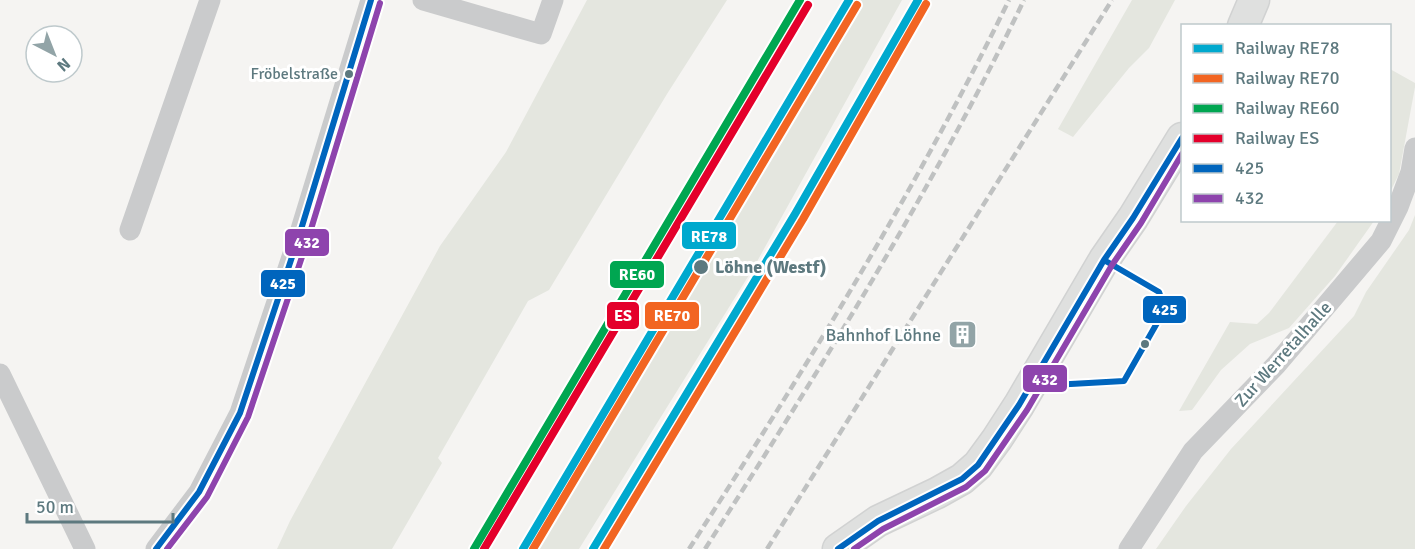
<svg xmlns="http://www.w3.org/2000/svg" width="1415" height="549" font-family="Signika,sans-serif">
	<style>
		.green { fill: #e4e6df }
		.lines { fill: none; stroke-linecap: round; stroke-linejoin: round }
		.secondary-casing { stroke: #d1d2d2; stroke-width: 33 }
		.street { stroke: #cacbcc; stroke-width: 21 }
		.secondary { stroke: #dfe0df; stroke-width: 30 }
		.rail { stroke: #bfc1c1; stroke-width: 4.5; stroke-dasharray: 9 4.5; stroke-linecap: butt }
		.bus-1-casing { stroke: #fff; stroke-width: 10 }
		.bus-2-casing { stroke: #fff; stroke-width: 10 }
		.bus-1 { stroke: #0065bd; stroke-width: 6 }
		.bus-2 { stroke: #8e44ad; stroke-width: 6 }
		.rail-1-casing { stroke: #fff; stroke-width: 12 }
		.rail-2-casing { stroke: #fff; stroke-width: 12 }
		.rail-3-casing { stroke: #fff; stroke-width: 12 }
		.rail-4-casing { stroke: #fff; stroke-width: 12 }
		.rail-1 { stroke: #00a9ce; stroke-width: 8 }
		.rail-2 { stroke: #f26522; stroke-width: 8 }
		.rail-3 { stroke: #00a651; stroke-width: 8 }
		.rail-4 { stroke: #e4002b; stroke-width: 8 }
		.bus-dot { fill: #5d797f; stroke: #fff; stroke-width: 2 }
		.labels { text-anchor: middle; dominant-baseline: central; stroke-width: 6; stroke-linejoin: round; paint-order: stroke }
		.bus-label { font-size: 16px; fill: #5d797f; stroke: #fff; text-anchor: end }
		.stop-label { font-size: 18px; font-weight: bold; fill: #5d797f; stroke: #fff; text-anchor: start }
		.poi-label { font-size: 18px; fill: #5d797f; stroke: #fff; text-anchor: end }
		.street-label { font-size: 18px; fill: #5d797f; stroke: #fff }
		.line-badge { stroke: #fff; stroke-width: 2 }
		.badge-label { font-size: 16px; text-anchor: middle; font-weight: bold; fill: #fff }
	</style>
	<rect width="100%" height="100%" fill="#f5f4f2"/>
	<path class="green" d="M587 0H727L667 94 549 290 528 301 438 458 442 463 392 549H277L290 521 440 246 506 152Z
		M859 0H902L754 267 579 549H533Z
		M1132 0H1175L1149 48 1129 68 1073 137 1058 129Z
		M1390 69 1415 83V87L1399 174 1390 192Z
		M1415 215V549H1156L1186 506 1231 449 1354 316 1366 292 1409 230Z
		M1338 221H1374L1335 276 1289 328 1250 344 1221 370 1192 410 1179 411 1230 322 1257 324 1269 313Z"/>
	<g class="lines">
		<defs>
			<path id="secondary" d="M1243 26 1254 0
				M838 549 878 521 937 493 962 479 978 465 997 439 1019 405 1104 260 1133 218 1182 138"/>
		</defs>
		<use href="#secondary" class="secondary-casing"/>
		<path class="street" d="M423 0 541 34 553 0
			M130 230 210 0
			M0 374 85 549
			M156 549 199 492 240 413 299 236 371 0
			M1129 549 1193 451 1276 365 1381 241 1398 207 1411 172 1415 148"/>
		<use href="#secondary" class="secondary"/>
		<path class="rail" d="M689 549C804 371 916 190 1009 0
			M705 549C819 371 932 191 1024 0
			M767 549 1112 0"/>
		<defs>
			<path id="bus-1" d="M1035 378 1053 385 1124 381 1165 309 1159 292 1104 260
				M156 549 199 492 240 413 299 236 371 0
				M838 549 878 521 962 479 978 465 1019 405 1104 260 1133 218 1182 138"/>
			<path id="bus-2" d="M167 549 207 497 248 417 308 239 380 3
				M854 549 883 529 966 487 985 471 1027 410 1112 265 1141 223 1182 154"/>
		</defs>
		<use href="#bus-1" class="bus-1-casing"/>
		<use href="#bus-2" class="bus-2-casing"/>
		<use href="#bus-1" class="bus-1"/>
		<use href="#bus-2" class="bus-2"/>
		<defs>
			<path id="rail-1" d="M523 549 849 0
				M593 549 795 214 918 0"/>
			<path id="rail-2" d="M533 549 857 5
				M604 549 803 219 926 4"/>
			<path id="rail-3" d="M474 549 800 0"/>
			<path id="rail-4" d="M484 549 808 5"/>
		</defs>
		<use href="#rail-1" class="rail-1-casing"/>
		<use href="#rail-2" class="rail-2-casing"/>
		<use href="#rail-3" class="rail-3-casing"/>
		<use href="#rail-4" class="rail-4-casing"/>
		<use href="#rail-1" class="rail-1"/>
		<use href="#rail-2" class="rail-2"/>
		<use href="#rail-3" class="rail-3"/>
		<use href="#rail-4" class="rail-4"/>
	</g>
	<defs>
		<symbol id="building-square" viewBox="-11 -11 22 22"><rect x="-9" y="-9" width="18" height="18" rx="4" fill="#92a4a7" stroke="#fff"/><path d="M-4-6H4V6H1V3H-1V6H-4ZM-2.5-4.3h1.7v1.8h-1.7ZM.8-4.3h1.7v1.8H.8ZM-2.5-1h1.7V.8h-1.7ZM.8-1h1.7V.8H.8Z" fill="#fff"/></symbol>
	</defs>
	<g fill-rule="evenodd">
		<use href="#building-square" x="946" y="318" width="33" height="33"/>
	</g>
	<g class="bus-dot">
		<circle cx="349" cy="74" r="5"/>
		<circle cx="701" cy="267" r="8"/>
		<circle cx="1145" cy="344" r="5"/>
	</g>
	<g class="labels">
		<g class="bus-label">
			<text x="338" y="74">Fröbelstraße</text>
		</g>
		<g class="stop-label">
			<text x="715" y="267">Löhne (Westf)</text>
		</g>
		<g class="poi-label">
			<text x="941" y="335">Bahnhof Löhne</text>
		</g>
		<g class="street-label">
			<text transform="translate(1283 354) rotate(-48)">Zur Werretalhalle</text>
		</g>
	</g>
	<g class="line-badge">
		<rect x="681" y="221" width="56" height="29" rx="6" fill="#00a9ce"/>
		<rect x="284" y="228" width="46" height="29" rx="6" fill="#8e44ad"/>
		<rect x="609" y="260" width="56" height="29" rx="6" fill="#00a651"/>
		<rect x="260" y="269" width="46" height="29" rx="6" fill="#0065bd"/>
		<rect x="1142" y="295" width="45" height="29" rx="6" fill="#0065bd"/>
		<rect x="606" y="301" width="34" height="29" rx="6" fill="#e4002b"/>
		<rect x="644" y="301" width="56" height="29" rx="6" fill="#f26522"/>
		<rect x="1022" y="364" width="46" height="29" rx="6" fill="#8e44ad"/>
	</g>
	<g class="badge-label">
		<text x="709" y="242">RE78</text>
		<text x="307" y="248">432</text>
		<text x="637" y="280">RE60</text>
		<text x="283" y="289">425</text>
		<text x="1165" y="315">425</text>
		<text x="623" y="321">ES</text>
		<text x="672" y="321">RE70</text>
		<text x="1045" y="385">432</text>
	</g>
	<rect x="1181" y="24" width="210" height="198" fill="#ffffff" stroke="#bec9cc" stroke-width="1.5"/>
	<rect x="1193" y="44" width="30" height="9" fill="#00a9ce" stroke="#bec9cc" stroke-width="1.5"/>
	<text x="1235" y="54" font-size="18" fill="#5d797f">Railway RE78</text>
	<rect x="1193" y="74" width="30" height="9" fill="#f26522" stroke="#bec9cc" stroke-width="1.5"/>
	<text x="1235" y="84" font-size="18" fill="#5d797f">Railway RE70</text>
	<rect x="1193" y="104" width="30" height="9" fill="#00a651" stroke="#bec9cc" stroke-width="1.5"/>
	<text x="1235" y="114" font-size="18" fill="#5d797f">Railway RE60</text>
	<rect x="1193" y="134" width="30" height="9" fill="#e4002b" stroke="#bec9cc" stroke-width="1.5"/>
	<text x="1235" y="144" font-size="18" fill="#5d797f">Railway ES</text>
	<rect x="1193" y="164" width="30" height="9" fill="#0065bd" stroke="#bec9cc" stroke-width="1.5"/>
	<text x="1235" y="174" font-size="18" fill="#5d797f">425</text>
	<rect x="1193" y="194" width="30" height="9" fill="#8e44ad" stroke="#bec9cc" stroke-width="1.5"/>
	<text x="1235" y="204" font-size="18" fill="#5d797f">432</text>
	<g transform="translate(54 54) rotate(138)"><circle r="28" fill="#ffffff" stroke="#bec9cc" stroke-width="1.5"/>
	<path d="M0-4.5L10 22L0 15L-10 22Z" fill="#92a4a7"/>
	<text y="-9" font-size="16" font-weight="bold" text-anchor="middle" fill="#5d797f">N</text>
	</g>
	<path d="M27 513v9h146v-9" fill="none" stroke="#5d797f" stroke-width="3"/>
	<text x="36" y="513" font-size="18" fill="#5d797f" stroke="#ffffff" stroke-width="4.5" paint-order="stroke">50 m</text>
</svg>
